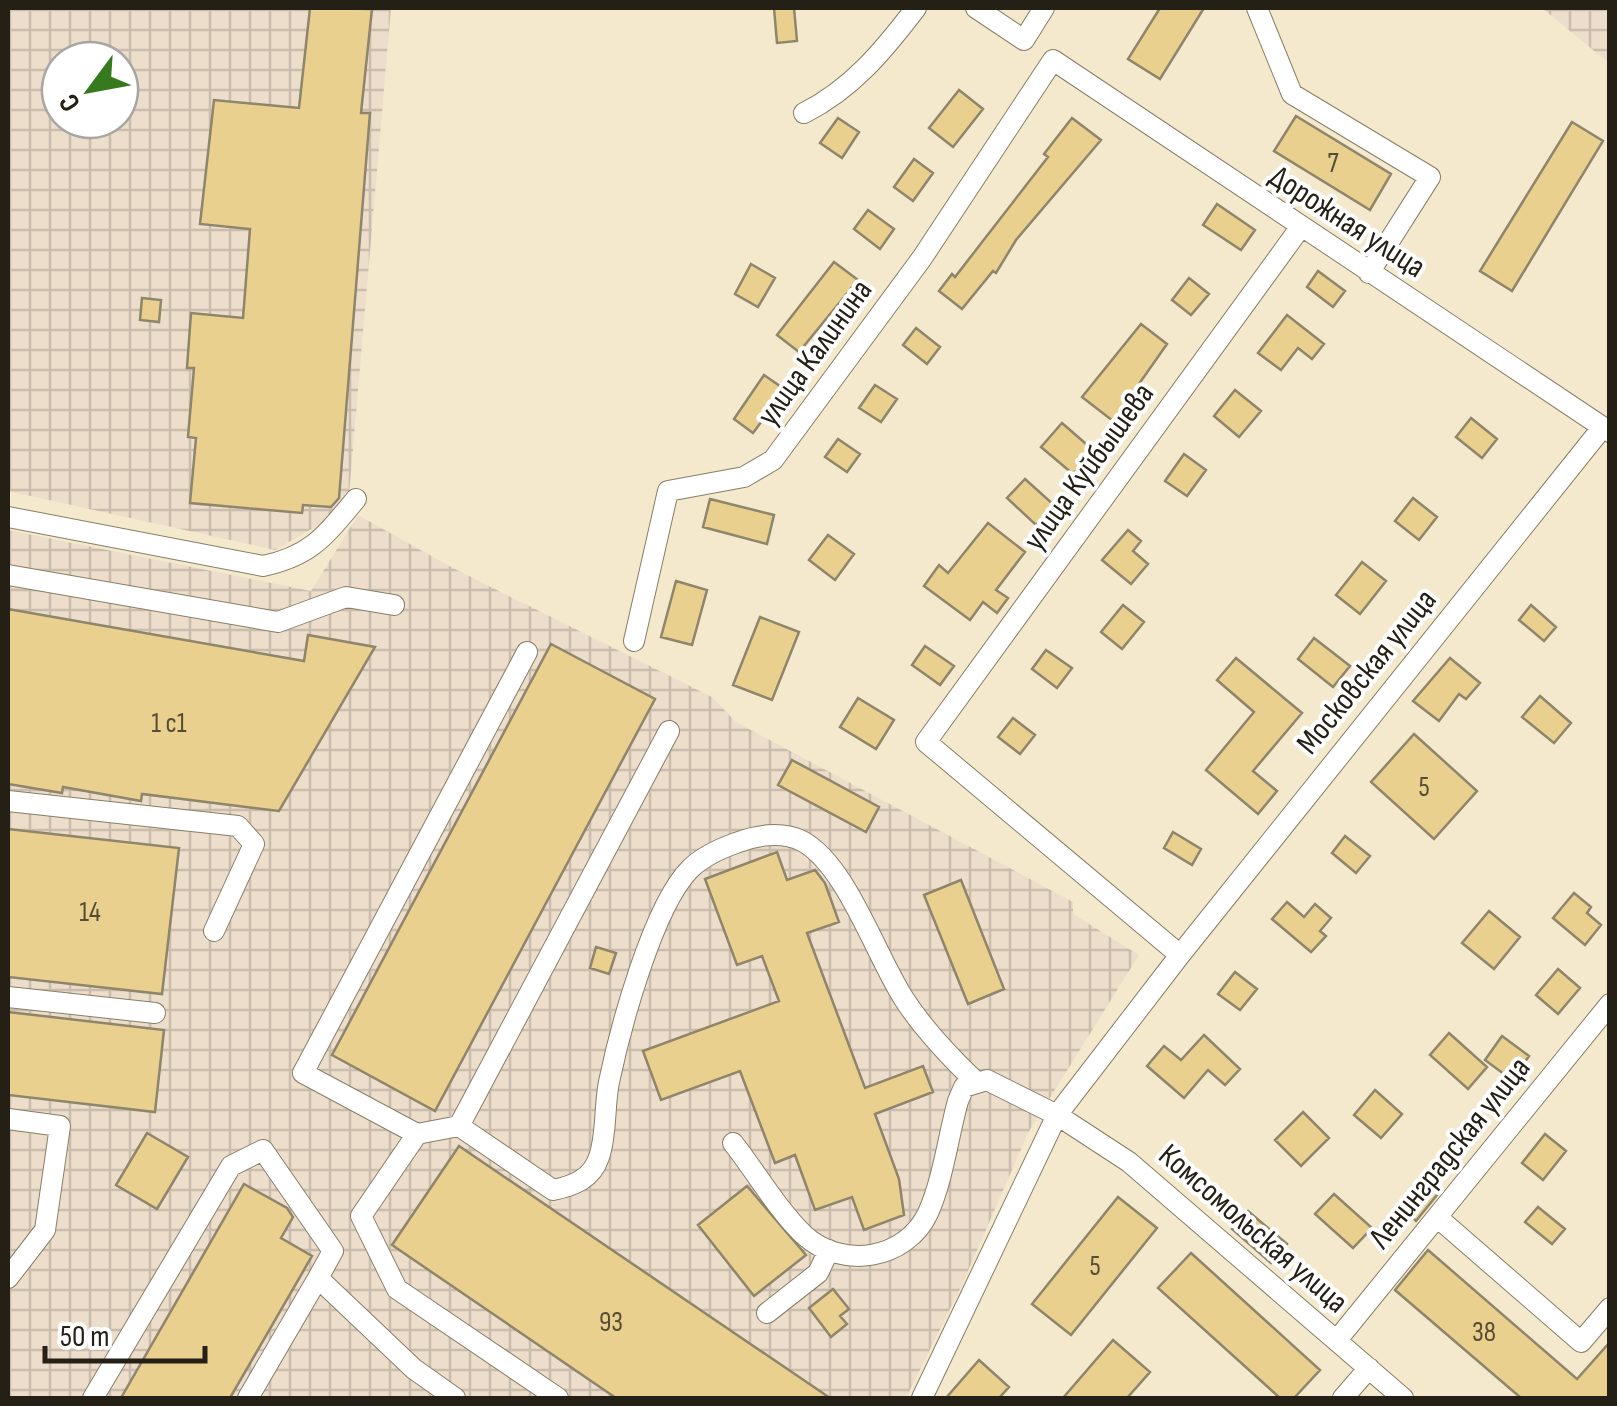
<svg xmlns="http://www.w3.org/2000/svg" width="1617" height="1406" font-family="'Sofia Sans Condensed',sans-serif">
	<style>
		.industrial { fill: url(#industrial-grid); fill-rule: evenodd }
		.building { fill: #e9d08f; stroke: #8e856b; stroke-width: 2.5 }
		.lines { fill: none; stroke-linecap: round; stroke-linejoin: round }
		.minor-casing { stroke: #887e65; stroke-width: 22 }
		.minor { stroke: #fff; stroke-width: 20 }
		.labels { text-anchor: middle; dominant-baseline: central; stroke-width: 8; stroke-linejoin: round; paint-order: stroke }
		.number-label { font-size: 28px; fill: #554c34 }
		.street-label { font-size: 32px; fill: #242016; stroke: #fff }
	</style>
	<defs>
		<pattern id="industrial-grid" width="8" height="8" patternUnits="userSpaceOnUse" patternTransform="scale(2.5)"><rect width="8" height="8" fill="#edddcb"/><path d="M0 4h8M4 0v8" fill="none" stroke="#cbbdae"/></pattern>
	</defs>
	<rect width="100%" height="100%" fill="#f4e9cd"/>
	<path class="industrial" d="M9 8H391L349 495 331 518 275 550 8 491ZM60 60H120V120H60Z
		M1542 8H1609V63Z
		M358 515 449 566 712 697 736 722 1073 902V914L1139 955 1028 1133 962 1285 906 1398H8V530L311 591Z"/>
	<path class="building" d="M310 8 372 9 361 113H370L339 498 331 507 303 505 302 513 190 503 196 438 188 437 194 368H187L191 313 243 318 250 229 200 224 214 100 299 108Z
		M774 8H794L797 41 777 43Z
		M1160 8H1204L1160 79 1128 59Z
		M959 90 983 109 953 147 929 128Z
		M1296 116 1391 174 1370 210 1274 151Z
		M838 118 859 132 842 158 820 143Z
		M1072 118 1101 140 1016 240 996 273 993 271 962 309 939 291 952 274 955 277 1048 157 1044 154Z
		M1572 122 1603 141 1512 291 1480 271Z
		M914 159 933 173 913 201 894 187Z
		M1217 204 1255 230 1241 250 1203 225Z
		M868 210 894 229 880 249 854 229Z
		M834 262 858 280 799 352 777 335Z
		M751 264 775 278 758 307 735 294Z
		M1318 271 1345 291 1333 307 1307 287Z
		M1189 278 1209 294 1191 315 1172 300Z
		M142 298 161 300 159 322 140 320Z
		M1287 315 1324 344 1312 359 1298 348 1281 370 1258 353Z
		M1141 324 1167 344 1113 421 1082 397Z
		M916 328 940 347 927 364 903 345Z
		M764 375 790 393 778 409 773 406 753 433 734 419Z
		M875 385 897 399 881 422 859 408Z
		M1235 390 1261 411 1239 437 1214 416Z
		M1471 418 1497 439 1482 458 1456 437Z
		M1062 423 1093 450 1073 474 1041 447Z
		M838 439 860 454 847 472 825 457Z
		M1184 454 1206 470 1187 496 1165 481Z
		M1025 479 1054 505 1036 525 1007 498Z
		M1413 498 1437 517 1419 540 1395 521Z
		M710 499 774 515 767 544 703 527Z
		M988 523 1025 552 996 590 1008 598 997 613 983 602 970 620 924 586 939 565 948 573Z
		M1128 530 1141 541 1133 551 1148 564 1131 584 1102 560Z
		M828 535 854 554 835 580 809 560Z
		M1362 562 1386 581 1360 614 1336 595Z
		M676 581 707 590 692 645 661 637Z
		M1123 605 1144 622 1122 649 1101 632Z
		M1531 605 1556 627 1544 641 1519 620Z
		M8 609 304 661 308 635 375 647 279 811 142 794 141 801 63 787 62 793 8 784Z
		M760 617 799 632 772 700 733 685Z
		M1314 638 1350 666 1333 687 1298 659Z
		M551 644 655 699 435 1111 332 1055Z
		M925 646 954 666 940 685 912 665Z
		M1046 650 1072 668 1057 688 1032 669Z
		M1236 658 1302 713 1253 771 1277 791 1258 814 1206 770 1254 712 1217 680Z
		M1450 658 1480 683 1466 699 1459 694 1439 721 1413 701Z
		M1540 696 1571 723 1554 743 1522 717Z
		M858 698 894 720 876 749 840 727Z
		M1013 718 1035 735 1020 754 998 737Z
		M1414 734 1477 791 1434 839 1371 782Z
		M792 760 879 807 866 832 778 785Z
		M8 829 179 848 162 994 8 977Z
		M1173 832 1201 849 1192 865 1164 848Z
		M1345 836 1370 856 1356 873 1332 853Z
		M777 852 787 880 815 870 825 883 839 922 807 933 865 1088 923 1066 933 1092 875 1114 899 1179 904 1215 864 1230 852 1197 815 1210 795 1155 775 1163 740 1071 661 1100 643 1051 779 1001 762 956 737 965 705 879Z
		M961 880 1004 989 968 1004 924 895Z
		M1574 893 1591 907 1587 913 1601 925 1585 945 1553 918Z
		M1287 902 1304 917 1315 904 1331 918 1320 931 1326 936 1311 952 1272 919Z
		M1489 911 1520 937 1494 969 1462 943Z
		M596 947 616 953 609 974 590 968Z
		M1558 969 1580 988 1558 1014 1536 995Z
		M1235 972 1257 989 1240 1010 1218 994Z
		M8 1012 164 1030 155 1112 8 1095Z
		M1449 1033 1487 1067 1468 1089 1430 1055Z
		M1204 1035 1240 1069 1225 1085 1208 1070 1184 1098 1147 1066 1164 1046 1181 1060Z
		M1502 1036 1529 1056 1512 1080 1485 1060Z
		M1375 1090 1402 1114 1381 1138 1354 1115Z
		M1303 1112 1329 1138 1301 1166 1275 1140Z
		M147 1133 188 1157 157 1209 116 1185Z
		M1545 1134 1566 1151 1543 1180 1522 1163Z
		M459 1146 830 1398H616L392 1245Z
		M1434 1183 1441 1190 1416 1221 1408 1213Z
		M244 1184 287 1208 293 1217 281 1238 312 1256 230 1398H121Z
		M747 1186 806 1255 754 1296 698 1225Z
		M1334 1194 1372 1228 1353 1248 1315 1214Z
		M1118 1197 1157 1228 1071 1335 1032 1304Z
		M1538 1207 1565 1229 1552 1244 1525 1222Z
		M1248 1211 1287 1244 1271 1263 1232 1229Z
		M1428 1250 1577 1379 1610 1342V1398H1521L1395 1290Z
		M1191 1253 1320 1370 1294 1398H1280L1158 1288Z
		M833 1289 849 1309 840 1316 847 1324 831 1337 809 1308Z
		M1113 1340 1150 1372 1127 1398H1063Z
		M979 1360 1009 1387 999 1398H946Z"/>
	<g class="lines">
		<defs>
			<path id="minor" d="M976 8 1024 40 1044 8
				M1257 8 1292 94 1430 177 1369 273
				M804 113C852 89 884 50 916 8
				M8 517 263 566C311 556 325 536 356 499
				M8 575 278 622 346 597 394 605
				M634 641 668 491 744 477 773 460 922 258 1053 60 1610 432
				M527 652 303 1073 417 1134 459 1126 553 1190C573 1186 592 1179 599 1157 607 1134 604 1106 609 1082 620 1029 653 906 690 869 703 856 719 849 736 843 756 835 782 831 802 841 846 864 876 956 904 999 924 1030 948 1055 974 1080
				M8 801 238 826 254 844 214 931
				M1180 955 926 742 1300 228
				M8 997 155 1013
				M8 1119 60 1126 45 1230 8 1278
				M459 1126 669 731
				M417 1134 361 1216 397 1289 558 1398
				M733 1143C756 1172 777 1209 804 1235 842 1270 906 1260 928 1213 943 1180 948 1137 958 1101L964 1087 987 1080 1057 1115 1129 1162 1403 1398
				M1437 1217 1581 1342 1610 1308
				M767 1313 818 1273 829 1250
				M1337 1340 1610 1004
				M93 1398 231 1166 263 1150 333 1251 318 1278 414 1369 455 1398
				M248 1398 318 1278
				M922 1398 1057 1115 1180 955 1602 428
				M1343 1398 1369 1368"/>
		</defs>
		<use href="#minor" class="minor-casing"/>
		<use href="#minor" class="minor"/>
	</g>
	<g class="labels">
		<g class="number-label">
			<text x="1333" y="163">7</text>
			<text x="169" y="723">1 с1</text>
			<text x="1424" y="787">5</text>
			<text x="90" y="912">14</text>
			<text x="1095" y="1266">5</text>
			<text x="611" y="1322">93</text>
			<text x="1484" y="1332">38</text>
		</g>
		<g class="street-label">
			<text transform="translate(1347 222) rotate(33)">Дорожная улица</text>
			<text transform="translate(815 353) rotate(-54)">улица Калинина</text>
			<text transform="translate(1089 467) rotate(-54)">улица Куйбышева</text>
			<text transform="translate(1367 672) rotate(-51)">Московская улица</text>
			<text transform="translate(1450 1153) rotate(-51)">Ленинградская улица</text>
			<text transform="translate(1253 1229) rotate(41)">Комсомольская улица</text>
		</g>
	</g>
	<rect width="1617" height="1406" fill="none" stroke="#242016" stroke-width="20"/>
	<g transform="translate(90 90) rotate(238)"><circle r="48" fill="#ffffff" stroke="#a7a6a2" stroke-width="2.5"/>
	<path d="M0-8L18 38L0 25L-18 38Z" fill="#357a1d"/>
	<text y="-15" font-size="28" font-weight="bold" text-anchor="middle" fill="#242016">С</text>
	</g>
	<path d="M45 1346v15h160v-15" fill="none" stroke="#242016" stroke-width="5"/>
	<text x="60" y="1346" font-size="30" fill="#242016" stroke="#ffffff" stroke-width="8" paint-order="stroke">50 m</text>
</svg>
